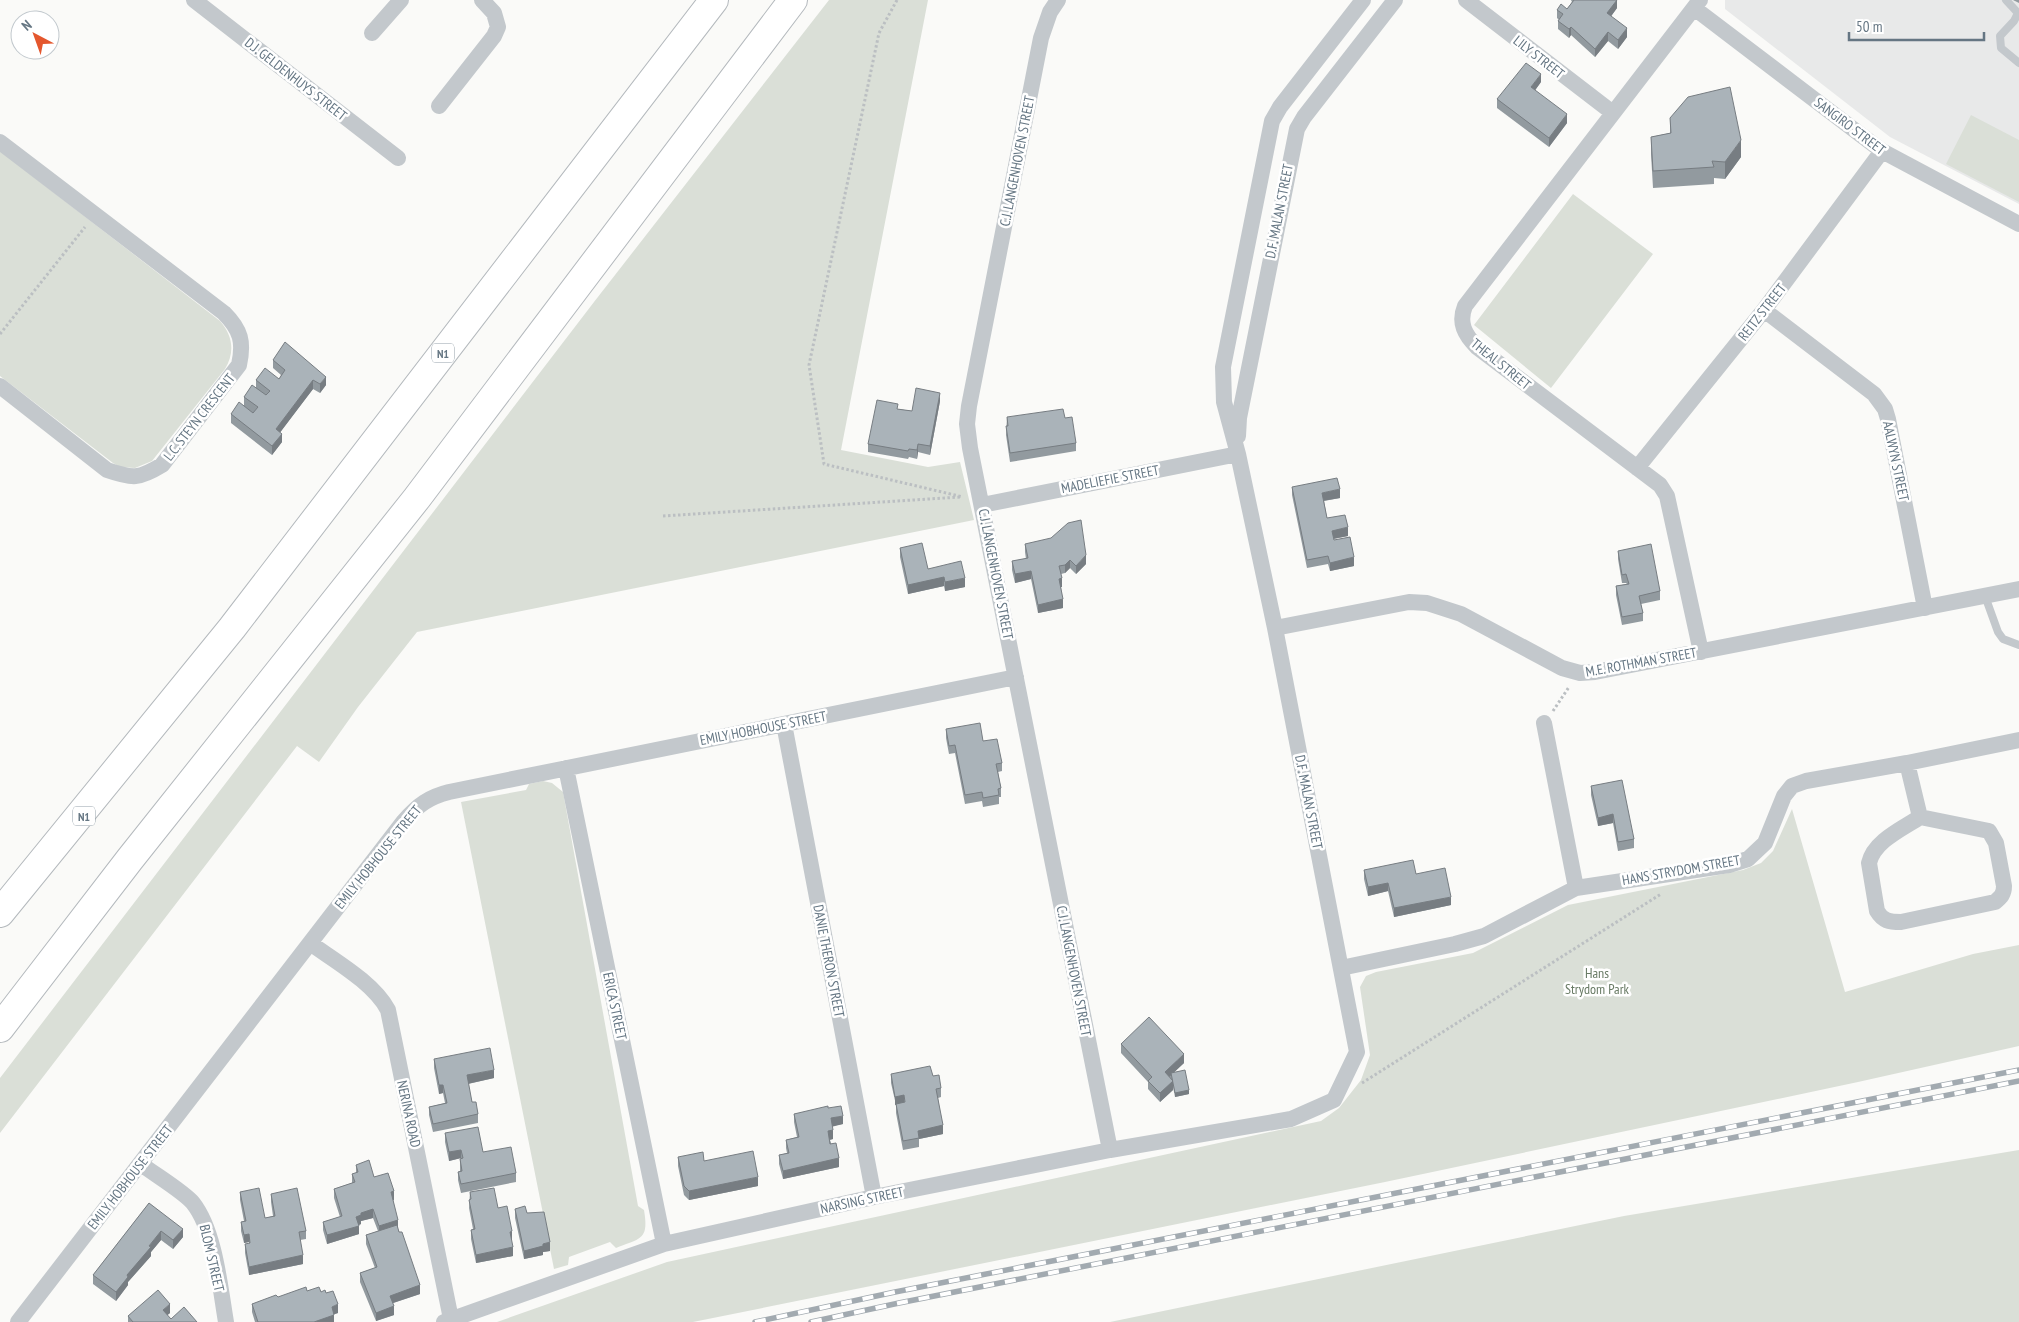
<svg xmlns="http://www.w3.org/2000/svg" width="2019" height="1322" font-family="'PT Sans Narrow',sans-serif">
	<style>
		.built { fill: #e8e9e9 }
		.green { fill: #dadfd7 }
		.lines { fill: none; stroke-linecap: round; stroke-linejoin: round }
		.motorway-casing { stroke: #b4b9bd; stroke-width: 30 }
		.path { stroke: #bbbfc2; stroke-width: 3; stroke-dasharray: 2.5 2.5; stroke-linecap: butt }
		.service { stroke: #c3c8cc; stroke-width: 8 }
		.minor { stroke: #c3c8cc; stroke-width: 16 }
		.motorway { stroke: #fff; stroke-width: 28 }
		.rail-casing { stroke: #a2aab0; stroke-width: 5.5 }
		.rail { stroke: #fff; stroke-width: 4; stroke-dasharray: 11; stroke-linecap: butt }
		.wall { fill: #929a9f }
		.shaded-wall { fill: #777d82 }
		.building { fill: #aab3b9; stroke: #777d82 }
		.labels { text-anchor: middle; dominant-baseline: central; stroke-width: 5; stroke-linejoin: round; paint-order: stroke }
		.shield { fill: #fff; stroke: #939fa8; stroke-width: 1 }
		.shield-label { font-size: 12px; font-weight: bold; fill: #657683 }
		.street-label { font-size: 14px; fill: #657683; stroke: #fff }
		.park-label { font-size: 14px; fill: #687a64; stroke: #fff }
	</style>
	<rect width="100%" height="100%" fill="#fafaf8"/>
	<path class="built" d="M1725 0H2019V204L1890 137 1725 9Z"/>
	<path class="green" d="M829 0H928L841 450 928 467 960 462 974 520 417 632 358 707 319 762 297 746 0 1133V1078L594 302Z
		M1971 115 2019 140V202L1946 164Z
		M0 151 220 321C233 336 235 352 225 369L152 461 135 468 120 467 113 463 0 376Z
		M1573 194 1653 254 1551 388 1474 325Z
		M543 781 552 783 563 792 638 1206 644 1210C649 1240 641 1238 616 1248L610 1242 569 1257 568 1265 554 1269 461 802 526 790 529 784Z
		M1792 809 1845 992 1973 954 2019 945V1046L1858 1082 1385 1182 693 1322H497L667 1262 1321 1121 1339 1108 1361 1080 1370 1055 1360 987 1366 976 1376 972 1473 953 1568 905 1743 870 1761 863 1773 851Z
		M2019 1150V1322H1110L1624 1216Z"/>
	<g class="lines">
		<defs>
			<path id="motorway" d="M0 913 232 628 714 0
				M0 1028 130 859 417 498 793 0"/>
		</defs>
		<use href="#motorway" class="motorway-casing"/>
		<path class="path" d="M897 0 879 33 809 365 824 464 963 497
			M0 334 85 227
			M663 516 960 497
			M1553 711 1569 687
			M1362 1083 1661 894"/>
		<path class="service" d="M2006 0 2018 13 2014 21 2000 36 2001 48 2019 63
			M1985 596 1998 632 2003 639 2019 645"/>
		<path class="minor" d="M194 0 398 158
			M1058 0 1050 12 1041 38 969 406 967 424 970 448 1110 1150
			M1466 0 1613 113
			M1700 0 1465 306C1458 323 1465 335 1477 347L1660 485 1667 496 1701 652
			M1694 8 1882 151 2019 224
			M372 33 401 0
			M439 106 494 36 498 27 494 13 482 0
			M0 142 224 313C241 330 244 342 239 365L162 465C139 479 133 479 107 470L0 386
			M1764 310 1874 394 1885 409 1888 419 1925 608
			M1238 436 1239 418 1297 129 1304 117 1395 0
			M1637 468 1764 310 1882 151
			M982 505 1238 454
			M1275 628 1409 602 1427 603 1461 614 1562 668 1580 673 1595 672 2019 589
			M1544 723 1576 888
			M784 724 874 1197
			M1907 763 1920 817
			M566 768 664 1244
			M1920 817 1989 831 1996 843 2004 886C2004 894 2001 897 1995 902L1901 922C1889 922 1883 921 1877 911L1869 863C1874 841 1902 829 1920 817Z
			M310 943C335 961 374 983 388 1010L451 1319
			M1341 968 1455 944 1484 936 1576 888 1729 865 1748 859 1765 843 1784 796 1792 786 1806 781 1907 763 2019 740
			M141 1164C154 1174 184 1192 193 1203 215 1231 220 1287 226 1322
			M18 1322 404 821C418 805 429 797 449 792L1016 677
			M444 1322 664 1244 874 1197 1110 1150 1291 1119 1334 1100 1357 1052 1275 628 1238 454 1224 402 1223 367 1272 121 1280 107 1363 0"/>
		<use href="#motorway" class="motorway"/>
		<defs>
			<path id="rail" d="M755 1322 895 1292 2019 1070
				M811 1322 899 1303 2019 1081"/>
		</defs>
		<use href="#rail" class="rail-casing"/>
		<use href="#rail" class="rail"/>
	</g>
	<path class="wall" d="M1571 0H1617V8L1611 16 1627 37 1618 49 1608 41 1595 57 1571 35 1569 38 1558 29V21L1559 20 1557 18V10L1567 9 1572 2Z
		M2013 0H2019V3Z
		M1541 82 1535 90 1567 123 1549 147 1497 108V99Z
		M1670 118 1741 157 1725 179 1714 178V184L1653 188 1651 154V137L1670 133Z
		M273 360 326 385 320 393 313 389 280 432 282 442 272 455 231 423V414L244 405V397L256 388V380L279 379 281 375 273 368Z
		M940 401 930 455 918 452 917 459 909 457 908 459 868 452V444L898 409 912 411Z
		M1007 417 1065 418 1076 443V451L1010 462 1006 435Z
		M1292 487 1340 498 1324 501 1327 518 1348 536 1334 539V540L1354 566 1330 571 1328 564 1307 568 1292 495Z
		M1025 544 1086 564 1076 574 1070 568 1065 573 1061 574 1062 587H1061L1063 608 1038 613 1031 579 1015 583 1012 570V561L1026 559 1025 552Z
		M900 548 928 569 965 587 945 591 944 586 908 594 900 557Z
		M1618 551 1660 591V600L1641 604 1643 613V621L1622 625 1616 595V586L1627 584 1626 583H1622L1618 559Z
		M946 729 983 741 1002 763V771L998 772 1001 788V797H999V804L983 807 982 801 965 804 955 753 949 754 946 738Z
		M1591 786 1634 839V848L1618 851 1613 823 1598 826 1591 795Z
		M1364 870 1416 874 1451 905 1394 917 1388 891 1368 896 1364 879Z
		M1121 1044 1184 1063 1174 1072 1189 1094 1175 1097 1173 1087V1090L1160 1102 1148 1089V1082L1121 1053Z
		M434 1059 494 1078 468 1084 472 1102 478 1114V1123L433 1132 429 1115V1107L445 1103 443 1093 439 1094 434 1068Z
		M891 1074 933 1076 941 1088V1097L938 1098 943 1134 919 1139V1147L903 1150 896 1113V1105L891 1083Z
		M828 1108 843 1124 832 1126 833 1139 830 1140 839 1167 783 1179 779 1164V1155L787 1153 786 1148V1140L797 1137 794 1122V1114Z
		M445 1133 483 1152 516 1173V1182L461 1193 458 1180V1172L460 1171V1159L461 1158 449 1161 445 1142Z
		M678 1157 704 1161 758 1186 689 1200 684 1195 678 1166Z
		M356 1165 374 1177 394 1200H393L398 1229 420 1294 393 1303 394 1315 376 1321 360 1282V1273L375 1268 366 1244V1235L378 1231 373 1218 361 1221V1224L359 1225V1234L327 1244 323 1230V1222L340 1217 334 1198V1189L352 1183V1174L356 1173Z
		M240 1192 265 1218 273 1216 271 1202V1194L306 1231V1239L300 1240 303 1264 249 1275 245 1253V1244H249V1242L244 1243 241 1231V1222L244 1221 240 1200Z
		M470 1192 498 1208 512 1240H511L513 1256 476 1263 471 1239V1230L473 1229 469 1208Z
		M149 1203 183 1237 173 1249 161 1240 151 1252V1256L128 1282V1285L116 1301 93 1284V1275Z
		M515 1209 527 1213 550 1251 543 1252V1255L524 1259 515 1218Z
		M307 1291 321 1292 326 1293 338 1313 334 1314V1322H255L252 1312V1304Z
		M170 1313 167 1315 171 1319 197 1322H128V1316Z"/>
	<path class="shaded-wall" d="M1617 0V8L1607 22V13Z
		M1571 27V35L1569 38V29Z
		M1627 28V37L1618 49V40Z
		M1608 32V41L1595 57V49Z
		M1541 74V82L1531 96V87Z
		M1567 114V123L1549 147V138Z
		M1741 140V157L1725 179V162Z
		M326 377V385L320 393V384Z
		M313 380V389L276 438V429Z
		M940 393V401L930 455V446Z
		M282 434V442L272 455V446Z
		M918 444V452L917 459V450Z
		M1340 489V498L1322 501V493Z
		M1348 527V536L1332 539V531Z
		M1086 555V564L1076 574V566Z
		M1354 557V566L1330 571V563Z
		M1070 560V568L1065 573V565Z
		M1031 571V579L1015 583V574Z
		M944 577V586L908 594V585Z
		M965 578V587L945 591V582Z
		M1062 578V587H1059V579Z
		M1063 599V608L1038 613V605Z
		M1613 814V823L1598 826V818Z
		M1388 883V891L1368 896V887Z
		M1451 897V905L1394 917V908Z
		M1184 1054V1063L1165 1081V1072Z
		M494 1070V1078L467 1084V1075Z
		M1173 1081V1090L1160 1102V1093Z
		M439 1085H443V1093L439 1094Z
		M1189 1090V1094L1175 1097V1093Z
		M904 1095V1103L895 1105V1097Z
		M843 1116V1124L831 1127V1118Z
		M943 1125V1134L919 1139 918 1131Z
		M833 1130V1139L828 1140V1131Z
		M461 1150V1158L449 1161V1152Z
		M839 1158V1167L783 1179V1171Z
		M758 1177V1186L689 1200V1191Z
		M394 1191V1200L391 1201V1192Z
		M373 1209V1218L361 1221V1224L356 1226V1217L361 1213Z
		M398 1220V1229L379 1235V1226Z
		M359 1226V1234L327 1244V1235Z
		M183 1229V1237L173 1249V1240Z
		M161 1231V1240L151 1252V1256L128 1282V1285L116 1301V1292L127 1275Z
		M512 1231V1240H510V1232Z
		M249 1234V1242L244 1243V1235Z
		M550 1242V1251L543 1252V1255L524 1259V1251L543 1244Z
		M513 1247V1256L476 1263V1255Z
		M303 1255V1264L249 1275V1267Z
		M420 1285V1294L390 1304V1296Z
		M170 1304V1313L163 1319V1310Z
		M338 1304V1313L332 1315V1307Z
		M394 1306V1315L376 1321V1313Z
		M334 1315V1322H314Z"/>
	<path class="building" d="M1574 0H1617L1607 13 1627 28 1618 40 1608 32 1595 49 1571 27 1569 29 1558 21 1563 14 1557 10 1561 4 1567 9Z
		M1526 63 1541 74 1531 87 1567 114 1549 138 1497 99Z
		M1730 87 1741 140 1725 162 1712 161 1714 167 1653 171 1651 137 1671 133 1670 118 1688 97Z
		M285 342 326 377 320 384 313 380 276 429 282 434 272 446 231 414 239 402 253 413 258 407 244 397 252 385 266 395 270 391 256 380 265 368 279 379 285 370 273 360Z
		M916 388 940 393 930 446 918 444 917 450 909 449 908 451 868 444 877 400 898 404 897 409 912 411Z
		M1063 409 1065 418 1072 417 1076 443 1010 453 1006 426H1008L1007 417Z
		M1337 478 1340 489 1322 493 1327 518 1345 515 1348 527 1332 531 1334 540 1350 537 1354 557 1330 563 1328 556 1307 560 1292 487Z
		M1081 520 1086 555 1076 566 1070 560 1065 565 1059 566 1062 578 1059 579 1063 599 1038 605 1031 571 1015 574 1012 561 1028 558 1025 544 1051 538 1068 523Z
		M922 543 928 569 961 561 965 578 945 582 944 577 908 585 900 548Z
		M1651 544 1660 591 1639 596 1643 613 1622 617 1616 586 1629 584 1626 574 1622 575 1618 551Z
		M980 723 983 741 997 739 1002 763 996 764 1001 788 998 789 999 795 983 798 982 792 965 795 955 745 949 746 946 729Z
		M1622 780 1634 839 1618 842 1613 814 1598 818 1591 786Z
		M1413 860 1416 874 1445 868 1451 897 1394 908 1388 883 1368 887 1364 870Z
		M1149 1017 1184 1054 1165 1072 1173 1081 1160 1093 1148 1081 1152 1077 1121 1044Z
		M490 1048 494 1070 467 1075 472 1102H476L478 1114 433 1124 429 1107 447 1103 443 1085H439L434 1059Z
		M930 1066 933 1076 939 1075 941 1088 936 1089 943 1125 918 1131 919 1138 903 1141 896 1104 905 1102 904 1095 895 1097 891 1074Z
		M1185 1070 1189 1090 1175 1093 1171 1073Z
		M828 1106V1108L841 1106 843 1116 831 1118 833 1130 828 1131 830 1144 836 1143 839 1158 783 1171 779 1155 789 1153 786 1140 799 1137 794 1114Z
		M478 1127 483 1152 511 1147 516 1173 461 1184 458 1172 462 1171 460 1159 463 1158 461 1150 449 1152 445 1133Z
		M753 1151 758 1177 689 1191 684 1186 678 1157 703 1152 704 1161Z
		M369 1160 374 1177 388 1173 394 1191 391 1192 398 1220 379 1226 373 1209 361 1213V1215L356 1217 359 1226 327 1235 323 1222 342 1216 334 1189 355 1182 352 1174 358 1172 356 1165Z
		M259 1188 265 1218 275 1216 271 1194 297 1188 306 1231 299 1232 303 1255 249 1267 245 1244 250 1243 249 1234 244 1235 241 1222 246 1221 240 1192Z
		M494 1188 498 1208 507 1206 512 1231 510 1232 513 1247 476 1255 471 1230 475 1229 469 1200 471 1199 470 1192Z
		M149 1203 183 1229 173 1240 161 1231 149 1246 151 1247 127 1275 128 1277 116 1292 93 1275Z
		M525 1206 527 1213 544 1212 550 1242 543 1244V1246L524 1251 515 1209Z
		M397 1225 399 1232H402L420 1285 390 1296 394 1306 376 1313 360 1273 377 1267 366 1235Z
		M306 1287 307 1291 319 1287 321 1292 325 1290 326 1293 333 1291 338 1304 332 1307 334 1315 314 1322H258L252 1304 276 1295 278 1297Z
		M158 1290 170 1304 163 1310 171 1319 184 1307 197 1322H133L128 1316Z"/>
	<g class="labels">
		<g class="shield">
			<rect x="432" y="343.5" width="22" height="19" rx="4"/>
			<rect x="73" y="806.5" width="22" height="19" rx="4"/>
		</g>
		<g class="shield-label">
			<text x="443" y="353">N1</text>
			<text x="84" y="816">N1</text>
		</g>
		<g class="street-label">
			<text transform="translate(1539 57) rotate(38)">LILY STREET</text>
			<text transform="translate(296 79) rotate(38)">D.J. GELDENHUYS STREET</text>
			<text transform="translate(1850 126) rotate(37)">SANGIRO STREET</text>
			<text transform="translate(1017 161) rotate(-79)">C.J. LANGENHOVEN STREET</text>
			<text transform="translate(1279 211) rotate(-79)">D.F. MALAN STREET</text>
			<text transform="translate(1762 312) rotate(-52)">REITZ STREET</text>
			<text transform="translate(1501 364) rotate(39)">THEAL STREET</text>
			<text transform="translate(199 417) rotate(-52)">L.C. STEYN CRESCENT</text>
			<text transform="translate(1896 461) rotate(78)">AALWYN STREET</text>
			<text transform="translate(1110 479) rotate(-11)">MADELIEFIE STREET</text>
			<text transform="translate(996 574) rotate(79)">C.J. LANGENHOVEN STREET</text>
			<text transform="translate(1641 662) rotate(-10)">M.E. ROTHMAN STREET</text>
			<text transform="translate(763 728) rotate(-11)">EMILY HOBHOUSE STREET</text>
			<text transform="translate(1309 802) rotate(79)">D.F. MALAN STREET</text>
			<text transform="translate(378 857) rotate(-51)">EMILY HOBHOUSE STREET</text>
			<text transform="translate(1681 870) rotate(-10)">HANS STRYDOM STREET</text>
			<text transform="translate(829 961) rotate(79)">DANIE THERON STREET</text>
			<text transform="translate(1074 971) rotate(79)">C.J. LANGENHOVEN STREET</text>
			<text transform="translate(615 1006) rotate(78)">ERICA STREET</text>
			<text transform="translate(409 1114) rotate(78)">NERINA ROAD</text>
			<text transform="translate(130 1177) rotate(-52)">EMILY HOBHOUSE STREET</text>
			<text transform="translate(862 1200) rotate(-12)">NARSING STREET</text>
			<text transform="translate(212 1258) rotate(77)">BLOM STREET</text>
		</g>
		<g class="park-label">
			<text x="1597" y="973">Hans<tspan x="1597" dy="16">Strydom Park</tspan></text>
		</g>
	</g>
	<g transform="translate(35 35) rotate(319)"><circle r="24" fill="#ffffff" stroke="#c1c8cd"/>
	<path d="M0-4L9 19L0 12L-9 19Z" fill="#e4572e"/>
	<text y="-8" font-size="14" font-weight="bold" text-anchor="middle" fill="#657683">N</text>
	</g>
	<path d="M1849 32v8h135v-8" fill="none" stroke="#657683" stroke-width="2.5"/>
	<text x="1856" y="32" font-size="15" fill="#657683" stroke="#ffffff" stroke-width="4" paint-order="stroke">50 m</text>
</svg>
